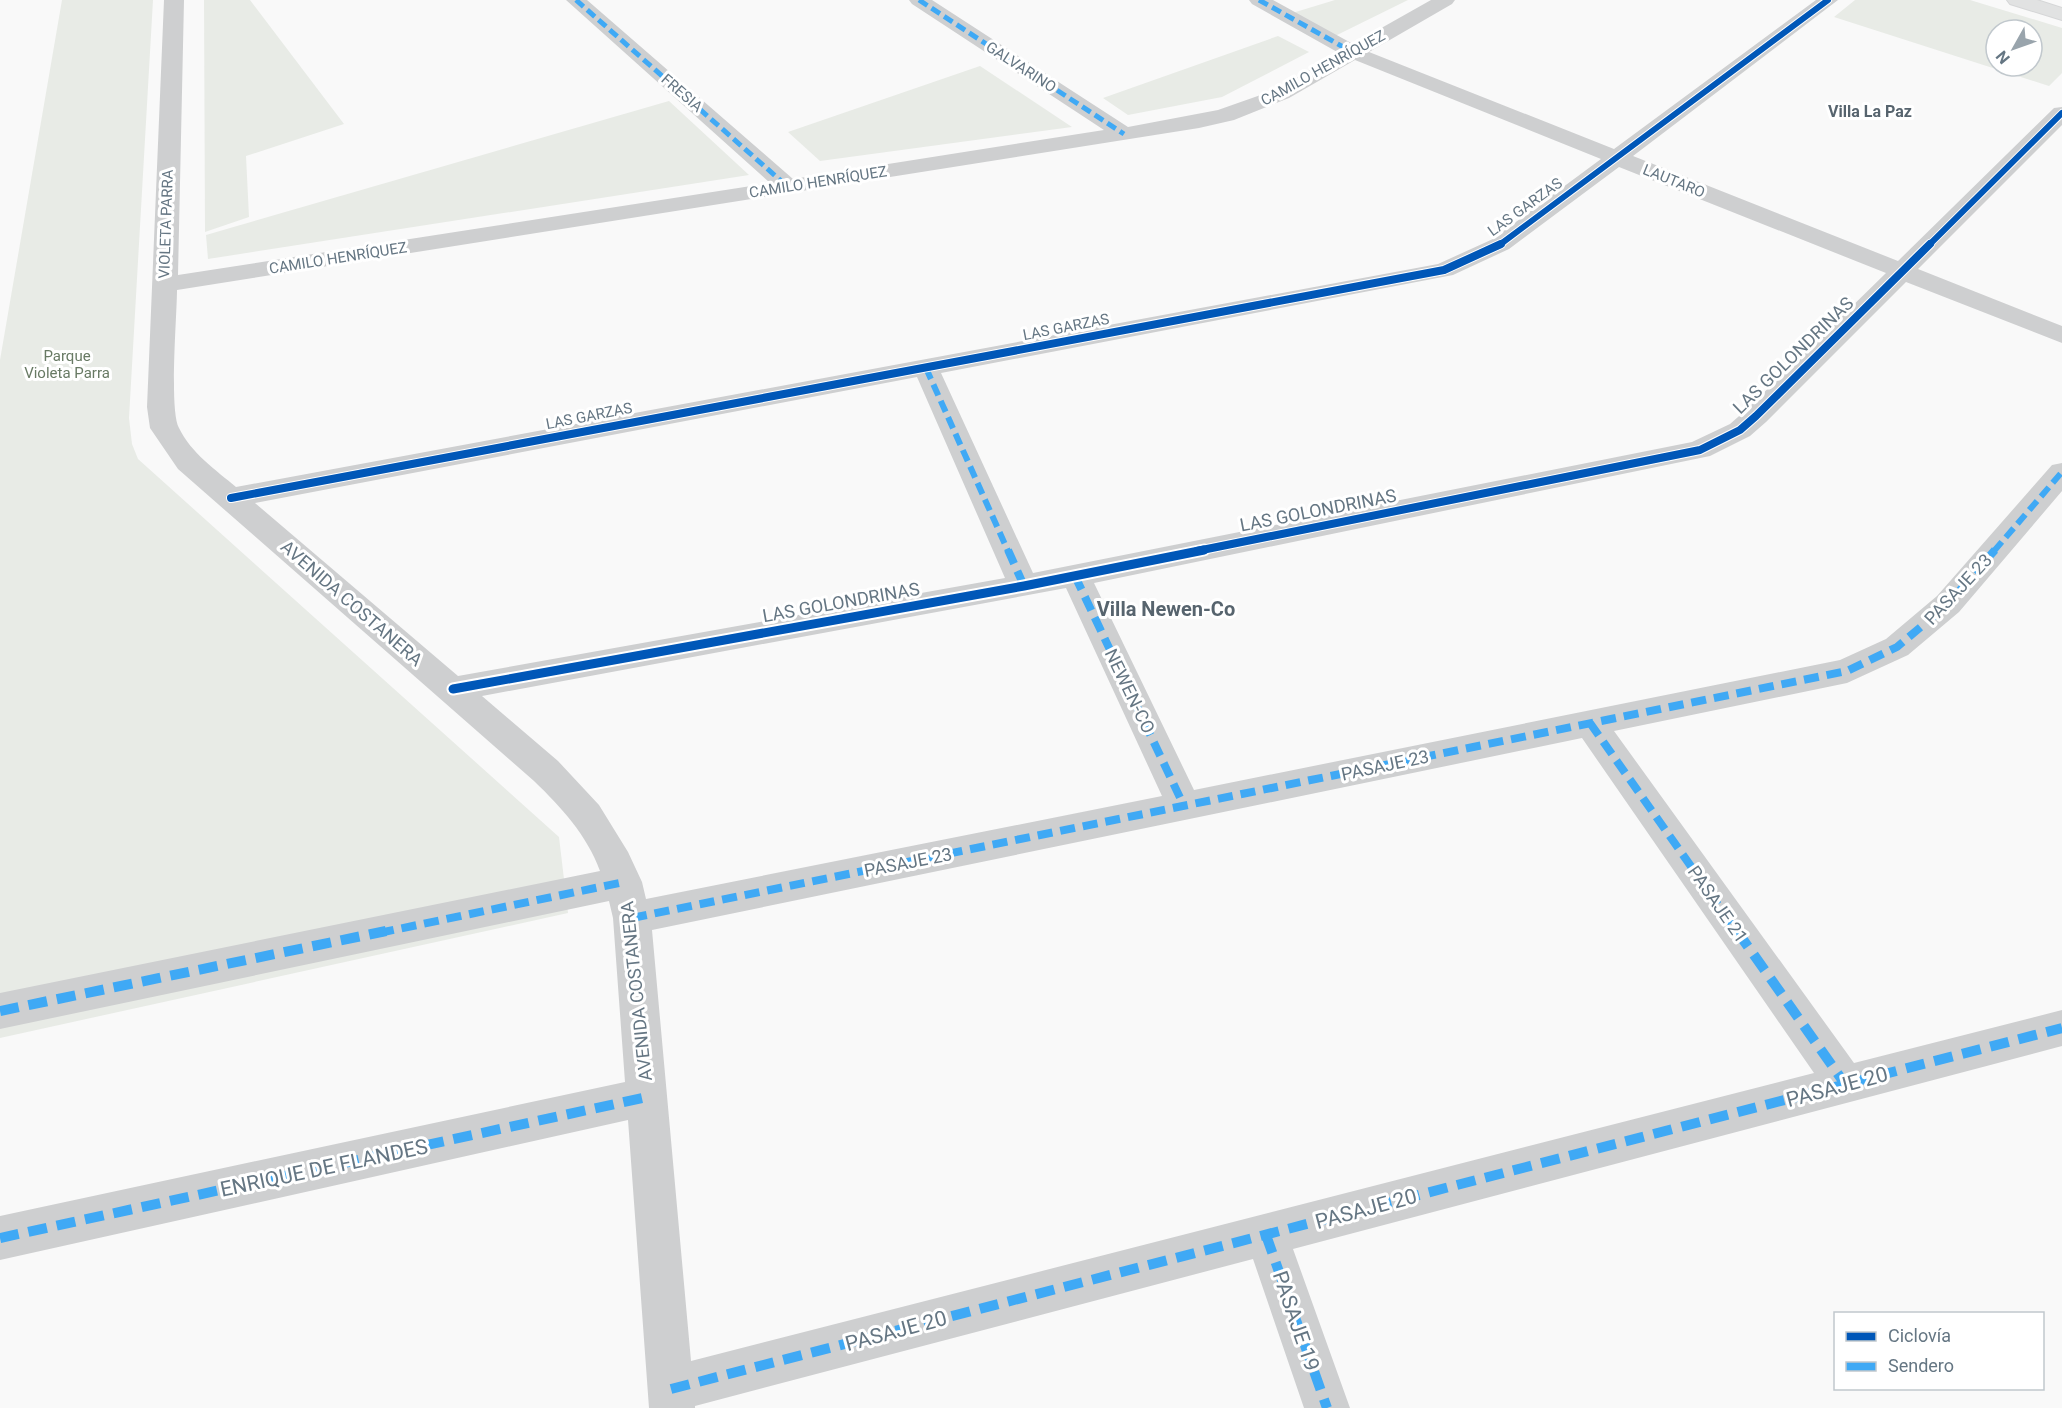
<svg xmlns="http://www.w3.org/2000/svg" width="2062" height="1408" font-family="Roboto,sans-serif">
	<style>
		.green { fill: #e8ebe6; fill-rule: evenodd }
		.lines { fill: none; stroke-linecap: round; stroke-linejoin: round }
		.secondary-casing { stroke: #d5d6d7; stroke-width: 2 }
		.street { fill: #cecfd0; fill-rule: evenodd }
		.secondary { fill: #e1e2e2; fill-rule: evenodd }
		.quiet-far3 { stroke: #3fa9f5; stroke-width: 5; stroke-dasharray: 10 5; stroke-linecap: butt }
		.quiet-far2 { stroke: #3fa9f5; stroke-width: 6; stroke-dasharray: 12 6; stroke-linecap: butt }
		.quiet-far1 { stroke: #3fa9f5; stroke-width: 8; stroke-dasharray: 15 8; stroke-linecap: butt }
		.quiet { stroke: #3fa9f5; stroke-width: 10; stroke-dasharray: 19 10; stroke-linecap: butt }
		.cycleway-far2-casing { stroke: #fff; stroke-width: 8 }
		.cycleway-far1-casing { stroke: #fff; stroke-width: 10 }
		.cycleway-casing { stroke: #fff; stroke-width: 13 }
		.cycleway-far2 { stroke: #0057b8; stroke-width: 6 }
		.cycleway-far1 { stroke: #0057b8; stroke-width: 8 }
		.cycleway { stroke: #0057b8; stroke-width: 9 }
		.labels { text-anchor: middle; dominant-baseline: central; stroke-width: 6; stroke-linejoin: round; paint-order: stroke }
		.far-street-label { font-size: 15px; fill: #657683; stroke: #fff }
		.far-park-label { font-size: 15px; fill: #687a64; stroke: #fff }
		.far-neighbourhood-label { font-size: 16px; font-weight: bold; fill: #57646e; stroke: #fff }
		.street-label { font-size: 18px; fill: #657683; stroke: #fff }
		.neighbourhood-label { font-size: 20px; font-weight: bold; fill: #57646e; stroke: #fff }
		.near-street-label { font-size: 21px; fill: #657683; stroke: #fff }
	</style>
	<rect width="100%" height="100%" fill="#f9f9f9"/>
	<path class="green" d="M62 0H153L129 418 132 444 138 459 559 837 568 913 0 1038V360Z
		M204 0H250L344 124 246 156 249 217 205 232Z
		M1335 0H1408L1335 36 1289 14Z
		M1855 0H1970L2062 28V73L2049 86 1834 17ZM1996 30H2032V66H1996Z
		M1278 36 1309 52 1222 97 1128 115 1103 98Z
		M980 66 1072 127 820 161 788 132Z
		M669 101 749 175 208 259 206 235Z"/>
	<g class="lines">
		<defs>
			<path id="secondary" d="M2007 0H2037L2062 8V20L2010 4Z"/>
		</defs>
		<use href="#secondary" class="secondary-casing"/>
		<path class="street" d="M164 0H184L178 275 770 183 566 0H587L793 179 1104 130 912 4 909 0H932L1128 127 1218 110 1275 90 1339 53 1252 4 1249 0H1273L1353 44 1431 0H1455L1452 4 1369 52 1614 149 1816 0H1838L1633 156 1898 261 2054 108 2062 107V125L1918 269 2062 326V343L1906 282 1766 422 1750 436 1710 456 1094 583 1194 790 1840 660 1886 639 1937 596 2052 465 2062 463V491L1959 612 1908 655 1847 683 1614 731 1854 1063 2062 1010V1046L1293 1249 1350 1408H1304L1253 1259 695 1406V1408H649L628 1120 0 1260V1216L625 1082 613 918 609 901 0 1029V993L600 871C587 835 561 807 534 781L178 469 150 428 147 407ZM1355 60 1601 159 1493 239 1438 264 236 487C216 470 191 453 179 428 169 410 177 316 177 290L1199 128 1234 120 1289 98ZM1619 167 1886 273 1746 410 1730 424 1692 442 1033 573 941 373 1453 275 1509 249ZM917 377 1005 578 458 676 255 503ZM1066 588 1162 796 646 899 642 882 628 852 599 805 558 761 482 696ZM1582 738 1814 1073 691 1361 652 930Z"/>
		<use href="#secondary" class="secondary"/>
		<path class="quiet-far3" d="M576 0 788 187
			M919 0 1124 134
			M1259 0 1354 53"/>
		<path class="quiet-far2" d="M926 368 1008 551
			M1994 551 2062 472"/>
		<path class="quiet-far1" d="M1008 550 1024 586
			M1075 576 1184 806
			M1590 723 1738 933
			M632 918 1847 671 1897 647 1948 604 1995 550
			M379 933 624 882"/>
		<path class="quiet" d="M1737 931 1845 1084
			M0 1011 386 931
			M1266 1235 1327 1408
			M0 1238 647 1097
			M671 1389 2062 1028"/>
		<defs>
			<path id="cycleway-far2" d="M1498 246 1828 0
				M1928 246 2062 113"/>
			<path id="cycleway-far1" d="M231 498 1444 270 1501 244
				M1197 551 1700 450 1740 430 1756 416 1930 244"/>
			<path id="cycleway" d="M453 689 1024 586 1204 550"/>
		</defs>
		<use href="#cycleway-far2" class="cycleway-far2-casing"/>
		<use href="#cycleway-far1" class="cycleway-far1-casing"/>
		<use href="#cycleway" class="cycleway-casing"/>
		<use href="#cycleway-far2" class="cycleway-far2"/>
		<use href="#cycleway-far1" class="cycleway-far1"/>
		<use href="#cycleway" class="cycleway"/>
	</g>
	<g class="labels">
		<g class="far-street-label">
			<text transform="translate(1021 67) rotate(33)">GALVARINO</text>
			<text transform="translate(1323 68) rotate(-29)">CAMILO HENRÍQUEZ</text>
			<text transform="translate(682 93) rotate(41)">FRESIA</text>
			<text transform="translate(1674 181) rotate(22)">LAUTARO</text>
			<text transform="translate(818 182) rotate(-9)">CAMILO HENRÍQUEZ</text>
			<text transform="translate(1525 207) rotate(-36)">LAS GARZAS</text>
			<text transform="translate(166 224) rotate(-88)">VIOLETA PARRA</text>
			<text transform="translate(338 258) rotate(-9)">CAMILO HENRÍQUEZ</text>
			<text transform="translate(1066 327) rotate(-11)">LAS GARZAS</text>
			<text transform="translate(589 416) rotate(-11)">LAS GARZAS</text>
		</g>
		<g class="far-park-label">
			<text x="67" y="356">Parque<tspan x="67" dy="17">Violeta Parra</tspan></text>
		</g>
		<g class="far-neighbourhood-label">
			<text x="1870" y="111">Villa La Paz</text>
		</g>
		<g class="street-label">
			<text transform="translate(1793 355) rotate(-44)">LAS GOLONDRINAS</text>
			<text transform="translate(1318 510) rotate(-11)">LAS GOLONDRINAS</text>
			<text transform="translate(1958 589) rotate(-47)">PASAJE 23</text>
			<text transform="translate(841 602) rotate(-10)">LAS GOLONDRINAS</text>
			<text transform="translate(352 603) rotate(41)">AVENIDA COSTANERA</text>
			<text transform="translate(1130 691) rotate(64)">NEWEN-CO</text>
			<text transform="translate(1385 765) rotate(-12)">PASAJE 23</text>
			<text transform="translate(908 862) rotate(-11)">PASAJE 23</text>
			<text transform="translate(1718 904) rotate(55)">PASAJE 21</text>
			<text transform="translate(636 991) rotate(-96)">AVENIDA COSTANERA</text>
		</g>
		<g class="neighbourhood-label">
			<text x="1166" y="609">Villa Newen-Co</text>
		</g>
		<g class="near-street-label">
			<text transform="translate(1837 1087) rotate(-15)">PASAJE 20</text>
			<text transform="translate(324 1168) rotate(-12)">ENRIQUE DE FLANDES</text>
			<text transform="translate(1366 1209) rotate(-15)">PASAJE 20</text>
			<text transform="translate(1296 1321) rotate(71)">PASAJE 19</text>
			<text transform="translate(896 1331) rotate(-15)">PASAJE 20</text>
		</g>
	</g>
	<rect x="1834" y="1312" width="210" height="78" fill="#ffffff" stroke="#c1c8cd" stroke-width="1.5"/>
	<rect x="1846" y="1332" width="30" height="9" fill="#0057b8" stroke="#c1c8cd" stroke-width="1.5"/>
	<text x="1888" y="1342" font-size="18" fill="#657683">Ciclovía</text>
	<rect x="1846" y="1362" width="30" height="9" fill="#3fa9f5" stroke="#c1c8cd" stroke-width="1.5"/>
	<text x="1888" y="1372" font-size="18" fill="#657683">Sendero</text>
	<g transform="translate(2014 48) rotate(230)"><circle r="28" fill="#ffffff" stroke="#c1c8cd" stroke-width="1.5"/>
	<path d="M0-4.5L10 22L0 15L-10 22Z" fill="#99a4ac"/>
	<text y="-9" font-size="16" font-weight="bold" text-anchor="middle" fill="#657683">N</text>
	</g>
</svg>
